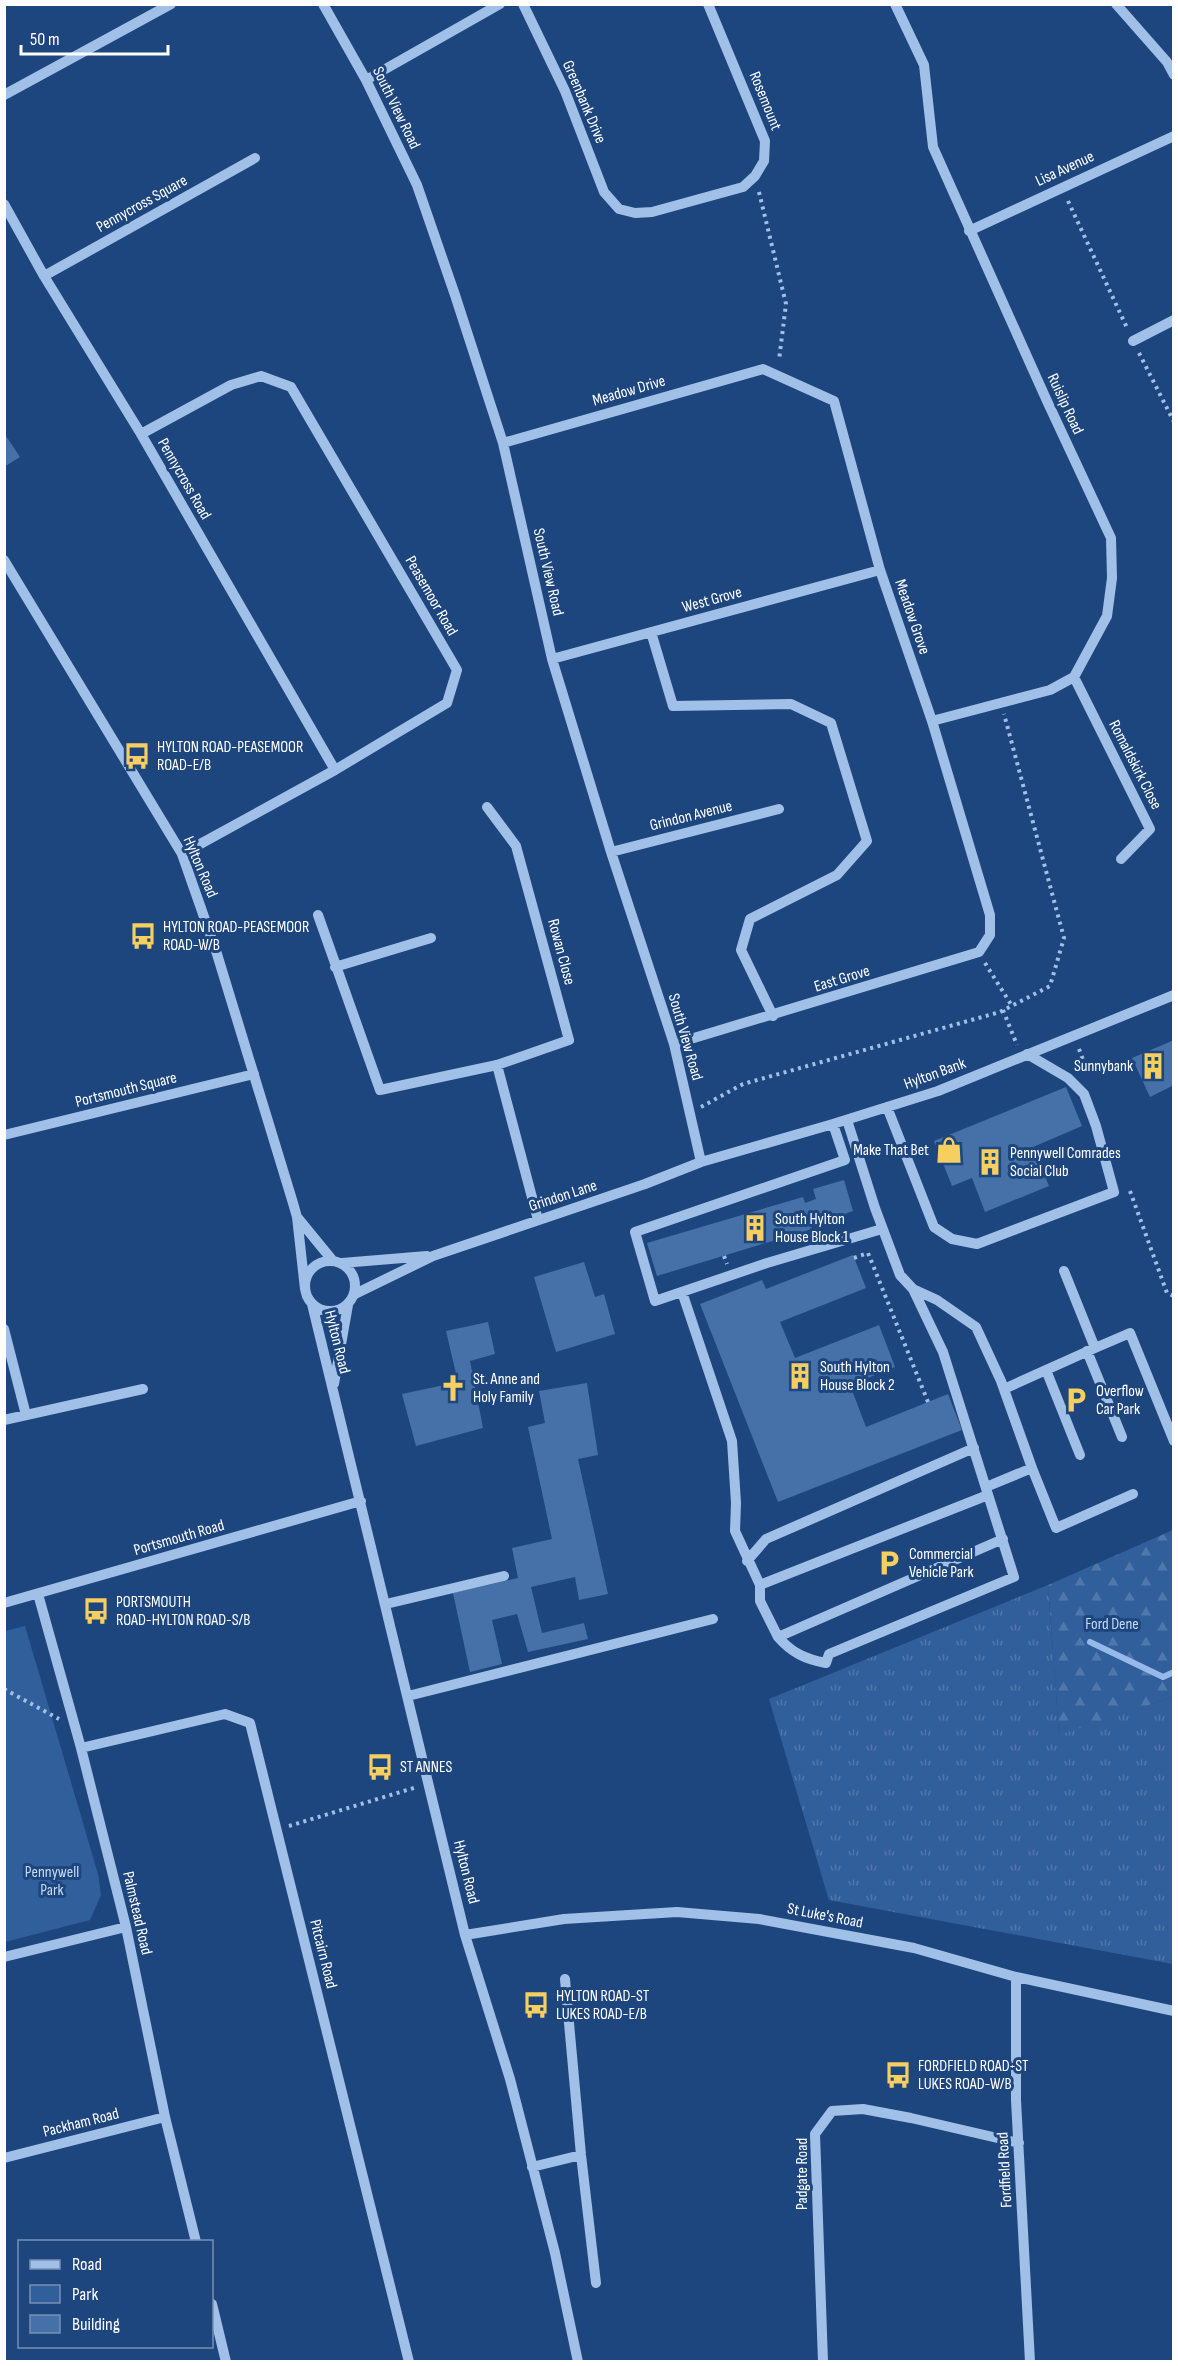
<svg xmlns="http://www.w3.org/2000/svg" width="1178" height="2366" font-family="'Sofia Sans Condensed',sans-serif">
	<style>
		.grass { fill: url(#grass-tufts) }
		.forest { fill: url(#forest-firs) }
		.park { fill: #315f9c }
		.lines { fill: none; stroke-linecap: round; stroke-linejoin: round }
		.stream { stroke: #95bae9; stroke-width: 6 }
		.building { fill: #4670a8 }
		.path { stroke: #a1c0e8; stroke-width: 4; stroke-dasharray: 3 4.5; stroke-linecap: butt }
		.minor { stroke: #a1c0e8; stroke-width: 10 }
		.labels { text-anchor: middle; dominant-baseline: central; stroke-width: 6; stroke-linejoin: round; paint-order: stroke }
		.street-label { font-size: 16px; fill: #fff; stroke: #1e467e }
		.poi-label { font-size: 16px; fill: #fff; stroke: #1e467e; text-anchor: start }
		.park-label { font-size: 16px; fill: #c5daf6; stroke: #1e467e }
	</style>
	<defs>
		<pattern id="grass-tufts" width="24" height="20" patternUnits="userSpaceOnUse" patternTransform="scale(1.5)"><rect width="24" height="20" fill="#315f9c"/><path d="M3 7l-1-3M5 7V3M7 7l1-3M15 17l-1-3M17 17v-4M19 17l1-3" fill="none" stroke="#5077ab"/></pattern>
		<pattern id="forest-firs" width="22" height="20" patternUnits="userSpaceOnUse" patternTransform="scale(1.5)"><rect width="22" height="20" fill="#315f9c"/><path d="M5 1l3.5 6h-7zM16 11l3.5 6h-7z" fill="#5077ab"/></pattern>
	</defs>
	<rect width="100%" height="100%" fill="#1e467e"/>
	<path class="grass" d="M1048 1585 1059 1734 1173 1697V1964L829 1900 769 1699Z"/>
	<path class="forest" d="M1173 1530V1697L1059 1735 1048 1585Z"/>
	<path class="park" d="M25 1626 98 1874 101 1895 90 1920 5 1942V1631Z"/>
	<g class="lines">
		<path class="stream" d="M1090 1642 1163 1677 1174 1672"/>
	</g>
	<path class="building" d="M4 433 20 457 4 467Z
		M1174 1040V1085L1150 1097 1132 1058Z
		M1066 1087 1082 1126 1033 1147 1049 1186 985 1212 972 1178 952 1186 934 1141Z
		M844 1180 853 1211 822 1222 821 1218 811 1222 812 1229 657 1276 647 1243 803 1197 805 1203 816 1199 813 1189Z
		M853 1255 866 1288 780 1322 795 1358 879 1325 895 1367 850 1385 866 1427 948 1394 962 1430 778 1502 700 1304 762 1280 766 1289Z
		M584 1262 595 1297 604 1294 615 1334 556 1352 534 1277Z
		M488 1322 495 1354 470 1361 483 1428 416 1446 402 1394 458 1382 446 1331Z
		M587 1383 598 1455 578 1459 608 1594 579 1600 575 1577 531 1587 542 1633 584 1623 588 1639 528 1652 517 1614 492 1620 502 1664 470 1672 453 1593 518 1578 512 1548 552 1539 528 1427 545 1423 539 1391Z"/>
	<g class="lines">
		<path class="path" d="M759 192 786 304 779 360
			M1068 201 1128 330
			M1139 353 1174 422
			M985 963 1012 1006
			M1003 1010 1017 1045
			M1079 1049 1089 1076
			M701 1107 743 1084 1000 1012 1050 986 1064 938 1004 714
			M1130 1191 1167 1293 1174 1296
			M811 1222 815 1234
			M724 1256 727 1264
			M854 1258 868 1253 928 1402
			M4 1689 59 1719
			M289 1826 417 1787"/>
		<path class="minor" d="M323 4 366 80 417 185 455 295 503 443 552 659 611 852 674 1044 701 1162
			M523 4 565 91 604 192 619 209 635 213 652 212 743 187 755 176 764 161 765 141 708 4
			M895 4 924 65 933 147 1047 401 1111 538 1112 578 1107 616 1074 677 1050 690 932 721
			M1116 4 1167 62 1174 75
			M366 80 500 4
			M4 95 171 4
			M4 204 44 276 141 434 335 770
			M969 231 1174 136
			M44 276 255 158
			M1133 341 1174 320
			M141 434 231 385 261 376 291 387 457 670 447 703 335 770 182 854
			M503 443 763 369 834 401 880 570 932 721 990 915V935L979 952 674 1044
			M4 560 182 854 217 954 293 1203 297 1217 305 1289
			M651 632 673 706 791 704 831 723 867 841 837 875 750 919 741 950 773 1016
			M552 659 880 570
			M1074 677 1150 829 1121 859
			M611 852 779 809
			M318 915 380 1090 497 1065 569 1040 516 846 487 807
			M335 967 431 938
			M497 1065 538 1220
			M887 1107 934 1227 952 1239 977 1244 1114 1192 1096 1126 1084 1094 1068 1078 1027 1054
			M847 1120 875 1208 900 1275 913 1289 937 1300 976 1327 1001 1381 1032 1468 986 1487
			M833 1124 845 1160 635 1232 655 1301 767 1263 882 1229
			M4 1135 254 1074
			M297 1217 333 1261
			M305 1286a25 25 0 1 1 50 0a25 25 0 1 1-50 0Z
			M342 1263 427 1256
			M913 1289 943 1352 1014 1577 829 1654 826 1663C805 1659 792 1653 778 1637L1003 1539
			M682 1292 732 1441 736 1503 735 1531 760 1585
			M355 1294 433 1256 645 1184 701 1162 833 1124 938 1091 1174 995
			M312 1304 465 1935 510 2079 555 2253 578 2362
			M4 1329 26 1415
			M1095 1348 1130 1333 1174 1441
			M1087 1351 1122 1437
			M1046 1370 1080 1455
			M334 1384 348 1305
			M1004 1389 1095 1348 1064 1271
			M4 1420 143 1389
			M1032 1468 1056 1528 1133 1494
			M747 1561 766 1539 974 1448
			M38 1594 81 1748 126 1927 165 2117 196 2242
			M4 1603 361 1501
			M386 1604 504 1576
			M778 1637 760 1601V1585L988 1495
			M408 1696 713 1619
			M81 1748 225 1714 250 1723 409 2362
			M465 1935 564 1919 677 1912 759 1919 914 1948 1016 1977 1174 2011
			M4 1957 126 1927
			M1016 1977V2100L1030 2362
			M565 1979 581 2155 596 2283
			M4 2158 165 2117
			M532 2167 581 2155
			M212 2304 226 2362
			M823 2362 815 2134 832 2111 863 2109 911 2118 1019 2143"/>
	</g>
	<defs>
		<symbol id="bus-bare" viewBox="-9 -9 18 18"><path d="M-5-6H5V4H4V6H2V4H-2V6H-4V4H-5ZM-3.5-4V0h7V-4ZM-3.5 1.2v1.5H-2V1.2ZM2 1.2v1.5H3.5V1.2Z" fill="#f7ce60" stroke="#1e467e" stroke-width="2.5" paint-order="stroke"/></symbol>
		<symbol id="building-bare" viewBox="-9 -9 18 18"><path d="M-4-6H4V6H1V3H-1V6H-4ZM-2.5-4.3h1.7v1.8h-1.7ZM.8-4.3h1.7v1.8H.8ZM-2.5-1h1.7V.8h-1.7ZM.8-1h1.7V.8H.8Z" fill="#f7ce60" stroke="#1e467e" stroke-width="2.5" paint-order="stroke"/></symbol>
		<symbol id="shop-bare" viewBox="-9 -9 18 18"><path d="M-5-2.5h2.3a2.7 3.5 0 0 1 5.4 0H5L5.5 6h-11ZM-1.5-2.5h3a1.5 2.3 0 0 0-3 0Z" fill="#f7ce60" stroke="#1e467e" stroke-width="2.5" paint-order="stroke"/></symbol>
		<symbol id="church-bare" viewBox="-9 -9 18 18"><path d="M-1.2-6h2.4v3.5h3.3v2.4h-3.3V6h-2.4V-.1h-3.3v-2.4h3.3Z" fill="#f7ce60" stroke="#1e467e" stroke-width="2.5" paint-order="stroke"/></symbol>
		<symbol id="parking-bare" viewBox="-9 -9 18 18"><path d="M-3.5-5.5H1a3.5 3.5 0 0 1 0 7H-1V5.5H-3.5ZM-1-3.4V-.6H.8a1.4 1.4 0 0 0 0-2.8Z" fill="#f7ce60" stroke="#1e467e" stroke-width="2.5" paint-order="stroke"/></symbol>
	</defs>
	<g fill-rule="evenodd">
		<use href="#bus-bare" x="118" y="737" width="38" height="38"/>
		<use href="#bus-bare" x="124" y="917" width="38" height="38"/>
		<use href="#building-bare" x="1134" y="1047" width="38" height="38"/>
		<use href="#shop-bare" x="930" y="1131" width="38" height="38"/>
		<use href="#building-bare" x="971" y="1143" width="38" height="38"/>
		<use href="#building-bare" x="736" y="1209" width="38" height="38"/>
		<use href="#building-bare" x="781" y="1357" width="38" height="38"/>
		<use href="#church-bare" x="434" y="1369" width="38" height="38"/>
		<use href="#parking-bare" x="1057" y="1381" width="38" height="38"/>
		<use href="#parking-bare" x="870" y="1544" width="38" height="38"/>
		<use href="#bus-bare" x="77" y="1592" width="38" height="38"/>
		<use href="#bus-bare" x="361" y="1748" width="38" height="38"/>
		<use href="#bus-bare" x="517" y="1986" width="38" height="38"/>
		<use href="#bus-bare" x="879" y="2056" width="38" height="38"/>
	</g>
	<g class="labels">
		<g class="street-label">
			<text transform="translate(765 101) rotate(68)">Rosemount</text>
			<text transform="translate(584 102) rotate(67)">Greenbank Drive</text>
			<text transform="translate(396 108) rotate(64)">South View Road</text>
			<text transform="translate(1065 169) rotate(-25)">Lisa Avenue</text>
			<text transform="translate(142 204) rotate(-29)">Pennycross Square</text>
			<text transform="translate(629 391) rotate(-16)">Meadow Drive</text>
			<text transform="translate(1065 404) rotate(65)">Ruislip Road</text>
			<text transform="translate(184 479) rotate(60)">Pennycross Road</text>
			<text transform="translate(548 572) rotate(77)">South View Road</text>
			<text transform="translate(431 596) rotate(60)">Peasemoor Road</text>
			<text transform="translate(712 600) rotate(-15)">West Grove</text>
			<text transform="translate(912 617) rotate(71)">Meadow Grove</text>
			<text transform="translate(1135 765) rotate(63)">Romaldskirk Close</text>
			<text transform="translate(691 816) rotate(-14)">Grindon Avenue</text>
			<text transform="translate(200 867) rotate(67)">Hylton Road</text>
			<text transform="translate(561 952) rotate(75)">Rowan Close</text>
			<text transform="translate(842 979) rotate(-17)">East Grove</text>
			<text transform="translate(685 1037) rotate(74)">South View Road</text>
			<text transform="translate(935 1074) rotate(-20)">Hylton Bank</text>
			<text transform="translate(126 1090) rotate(-14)">Portsmouth Square</text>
			<text transform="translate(563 1196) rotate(-18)">Grindon Lane</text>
			<text transform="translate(337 1342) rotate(76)">Hylton Road</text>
			<text transform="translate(179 1538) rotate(-16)">Portsmouth Road</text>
			<text transform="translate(466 1872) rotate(76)">Hylton Road</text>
			<text transform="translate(137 1913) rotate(77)">Palmstead Road</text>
			<text transform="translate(825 1916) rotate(11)">St Luke's Road</text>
			<text transform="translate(323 1954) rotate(76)">Pitcairn Road</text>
			<text transform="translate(81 2123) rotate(-14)">Packham Road</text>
			<text transform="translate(1005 2170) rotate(-93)">Fordfield Road</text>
			<text transform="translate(802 2174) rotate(-90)">Padgate Road</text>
		</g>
		<g class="poi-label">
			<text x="157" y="747">HYLTON ROAD-PEASEMOOR<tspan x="157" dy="18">ROAD-E/B</tspan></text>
			<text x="163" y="927">HYLTON ROAD-PEASEMOOR<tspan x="163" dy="18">ROAD-W/B</tspan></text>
			<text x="1133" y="1066" text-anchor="end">Sunnybank</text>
			<text x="929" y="1150" text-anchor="end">Make That Bet</text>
			<text x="1010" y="1153">Pennywell Comrades<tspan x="1010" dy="18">Social Club</tspan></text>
			<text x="775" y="1219">South Hylton<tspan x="775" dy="18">House Block 1</tspan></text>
			<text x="820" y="1367">South Hylton<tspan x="820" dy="18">House Block 2</tspan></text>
			<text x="473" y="1379">St. Anne and<tspan x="473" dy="18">Holy Family</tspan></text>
			<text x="1096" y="1391">Overflow<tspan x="1096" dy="18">Car Park</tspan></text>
			<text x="909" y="1554">Commercial<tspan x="909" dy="18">Vehicle Park</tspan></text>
			<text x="116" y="1602">PORTSMOUTH<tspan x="116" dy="18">ROAD-HYLTON ROAD-S/B</tspan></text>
			<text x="400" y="1767">ST ANNES</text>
			<text x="556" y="1996">HYLTON ROAD-ST<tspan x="556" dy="18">LUKES ROAD-E/B</tspan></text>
			<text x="918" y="2066">FORDFIELD ROAD-ST<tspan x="918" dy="18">LUKES ROAD-W/B</tspan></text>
		</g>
		<g class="park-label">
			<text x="1112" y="1624">Ford Dene</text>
			<text x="52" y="1872">Pennywell<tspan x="52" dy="18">Park</tspan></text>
		</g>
	</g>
	<rect width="1178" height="2366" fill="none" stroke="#ffffff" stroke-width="12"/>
	<rect x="18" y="2240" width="195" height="108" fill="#1e467e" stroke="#7890b2" stroke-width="1.5"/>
	<rect x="30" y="2260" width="30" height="9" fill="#a1c0e8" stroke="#7890b2" stroke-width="1.5"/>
	<text x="72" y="2270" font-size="18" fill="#ffffff">Road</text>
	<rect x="30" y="2285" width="30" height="18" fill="#315f9c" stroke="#7890b2" stroke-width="1.5"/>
	<text x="72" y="2300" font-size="18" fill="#ffffff">Park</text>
	<rect x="30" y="2315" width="30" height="18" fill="#4670a8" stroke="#7890b2" stroke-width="1.5"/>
	<text x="72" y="2330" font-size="18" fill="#ffffff">Building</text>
	<path d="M21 45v9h147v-9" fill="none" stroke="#ffffff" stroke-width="3"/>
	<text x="30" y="45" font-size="18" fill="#ffffff" stroke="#1e467e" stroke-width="4.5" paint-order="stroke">50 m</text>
</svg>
